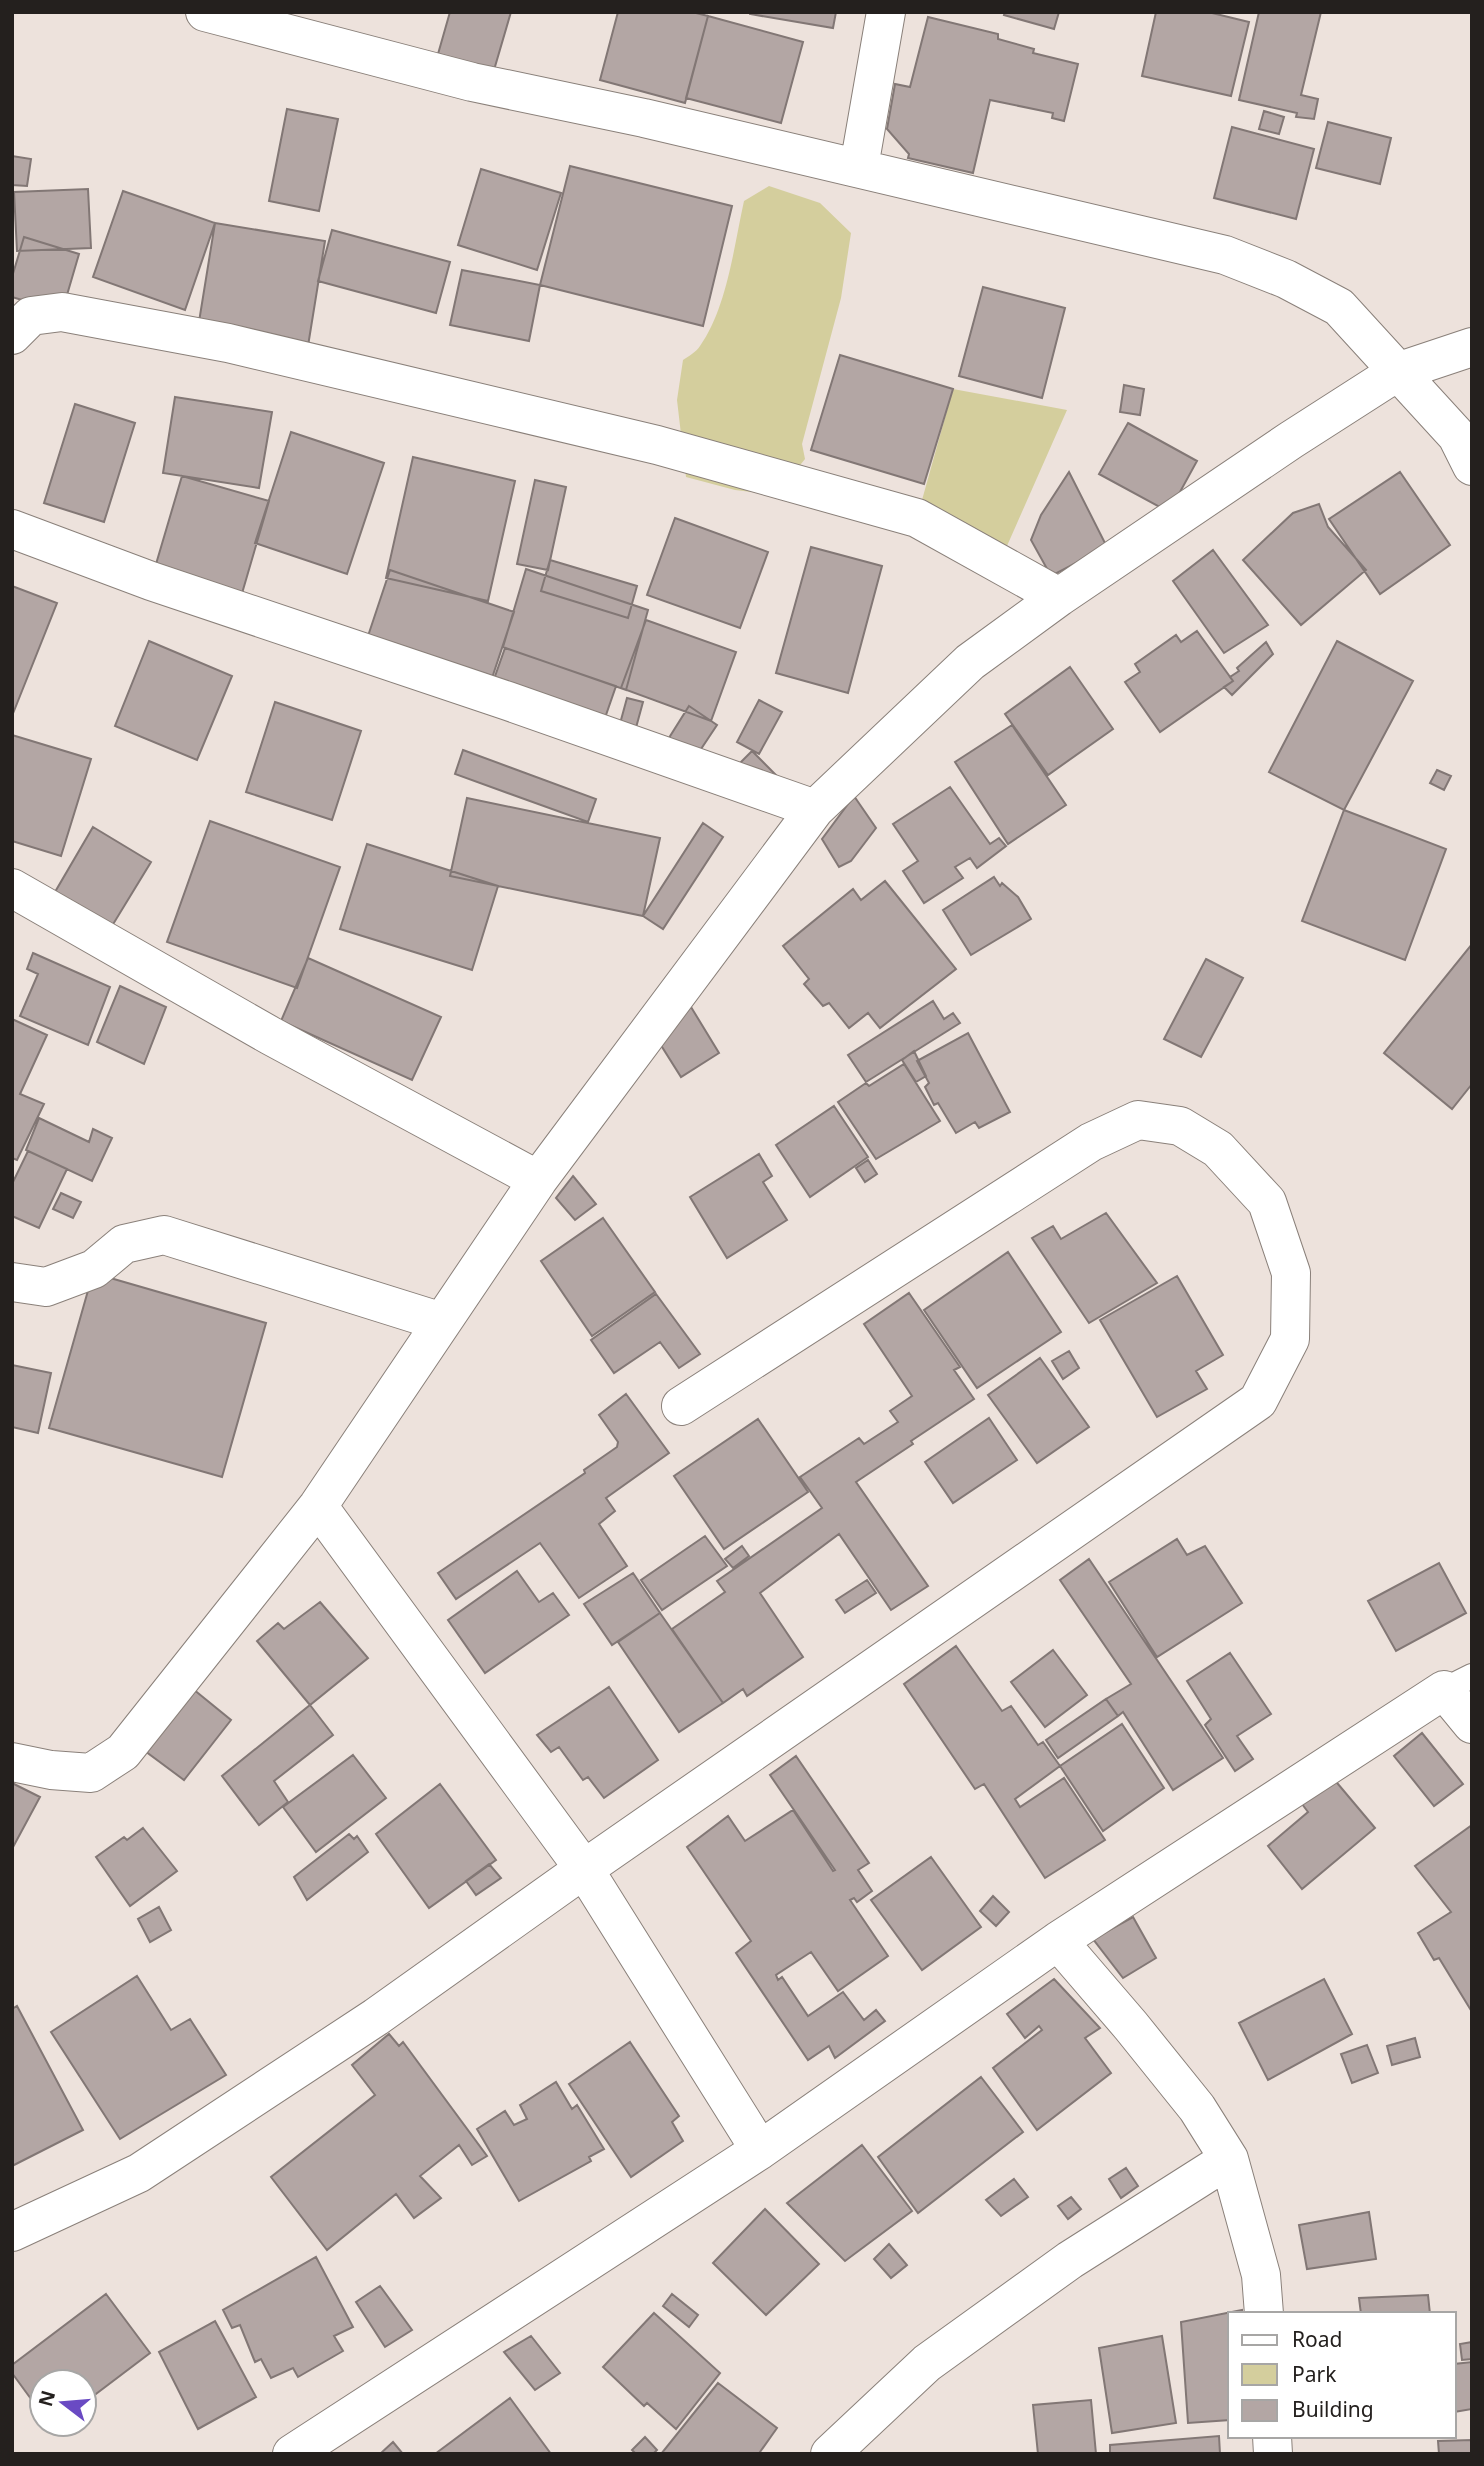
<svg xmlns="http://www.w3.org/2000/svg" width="1484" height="2466" font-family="'Noto Sans',sans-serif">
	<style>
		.green { fill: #d4ce9d }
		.building { fill: #b3a6a4; stroke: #827775; stroke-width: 2 }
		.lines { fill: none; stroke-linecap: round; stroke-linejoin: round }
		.lane-casing { stroke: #8a807a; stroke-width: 26 }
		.street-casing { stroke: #8a807a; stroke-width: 40 }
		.lane { stroke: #fff; stroke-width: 24 }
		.street { stroke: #fff; stroke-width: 38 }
	</style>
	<rect width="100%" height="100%" fill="#ede2dc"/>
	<path class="green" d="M769 186 820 203 851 233 841 298 802 444 805 459 776 495 735 490 686 477 677 400 683 360C689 356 696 352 700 346 727 308 734 246 744 201Z
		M953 389 1067 410 999 564 917 518Z"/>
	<path class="building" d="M450 12H511L494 70 438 54Z
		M618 12H692L708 16 685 103 600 80Z
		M750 12H836L833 28 750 14Z
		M1005 12H1059L1054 29 1004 15Z
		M1156 12H1208L1249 22 1231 96 1142 76Z
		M1259 12H1321L1301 95 1318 99 1314 119 1296 117 1297 113 1239 100Z
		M708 16 803 42 781 123 686 98Z
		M928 17 998 34V39L1034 49 1033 53 1078 64 1064 121 1052 118 1053 113 990 100 973 173 908 158 909 154 887 129 895 84 910 87Z
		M287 109 338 119 319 211 269 201Z
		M1264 111 1284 117 1279 134 1259 129Z
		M1328 122 1391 138 1380 184 1316 168Z
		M1232 127 1314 149 1296 219 1214 198Z
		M12 156 31 159 27 186 12 185Z
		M570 166 732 206 703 326 540 285Z
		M481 169 561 193 537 270 458 245Z
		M88 189 91 248 17 251 14 192Z
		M123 191 215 223 185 310 93 277Z
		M215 223 325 241 308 346 198 328Z
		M332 230 450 262 436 313 318 281Z
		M24 237 79 254 62 312 12 297V277Z
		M462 270 540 285 529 341 450 325Z
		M983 287 1065 308 1042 398 959 376Z
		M840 355 953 389 924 484 811 450Z
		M1124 385 1144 389 1140 415 1120 412Z
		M175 397 272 412 259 488 163 473Z
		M75 404 135 423 104 522 44 503Z
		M1128 423 1197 461 1169 512 1099 474Z
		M291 432 384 463 347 574 255 543Z
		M413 457 515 481 488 601 386 578Z
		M1069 472 1107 547 1051 576 1031 540 1041 515Z
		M1400 472 1450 545 1380 594 1329 519Z
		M182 476 269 501 238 607 151 581Z
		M535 480 566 487 548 570 517 564Z
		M1319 504 1328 527 1366 570 1301 625 1243 560 1293 513Z
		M675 518 768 552 740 628 647 595Z
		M811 547 882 566 848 693 776 673Z
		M1213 550 1268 625 1224 653 1173 581Z
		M550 560 637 586 628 618 541 591Z
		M526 569 648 610 626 690 503 647Z
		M390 570 514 612 491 681 367 639Z
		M12 586 57 603 12 716Z
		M646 620 736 652 711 721 621 688Z
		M1197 631 1233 681 1160 732 1125 682 1140 672 1135 664 1176 635 1181 642Z
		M149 641 232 676 197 760 115 726Z
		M1337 641 1413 681 1344 810 1269 772Z
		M1266 642 1273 654 1232 695 1224 687 1233 681 1230 677 1239 671 1237 668Z
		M505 648 616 686 598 738 487 699Z
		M1070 667 1113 729 1048 775 1005 714Z
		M627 698 643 702 634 735 618 731Z
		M759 700 782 712 759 754 737 742Z
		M275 702 361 731 332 820 246 792Z
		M689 706 717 725 689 767 662 749Z
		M1012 725 1066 805 1008 844 955 762Z
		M12 735 91 759 61 856 12 841Z
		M463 750 596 799 588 822 455 774Z
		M752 751 780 779 731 772Z
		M1437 770 1451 776 1444 790 1430 783Z
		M950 787 990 844 999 838 1006 846 977 868 970 858 955 867 963 878 924 903 903 871 918 861 893 824Z
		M854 796 876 828 851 861 839 867 822 839Z
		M467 798 660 838 643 916 450 876Z
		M1344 810 1446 849 1405 960 1302 921Z
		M210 821 340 867 297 988 167 942Z
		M703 823 723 837 663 929 643 916Z
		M93 827 151 862 112 926 55 892Z
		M367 844 498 886 472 970 340 929Z
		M994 877 1000 886 1002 883 1018 897 1031 919 971 955 943 910Z
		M885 881 956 969 880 1028 868 1013 849 1028 829 1003 823 1006 804 984 809 979 783 946 853 889 861 900Z
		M1472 944V1084L1452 1109 1384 1053Z
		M33 953 110 987 88 1045 20 1016 38 974 27 969Z
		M308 958 441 1017 412 1080 281 1021Z
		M1206 959 1243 978 1201 1057 1164 1039Z
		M120 986 166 1007 144 1064 97 1042Z
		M933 1001 944 1019 953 1013 960 1023 866 1082 848 1055Z
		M691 1007 719 1053 681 1077 652 1031Z
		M12 1019 47 1035 20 1094 44 1104 17 1160 12 1158Z
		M968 1033 1010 1112 979 1128 975 1122 956 1133 938 1103 934 1105 925 1087 929 1083 917 1061Z
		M914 1051 926 1076 916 1082 902 1060Z
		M904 1064 940 1121 876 1159 838 1102 866 1083 869 1086Z
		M834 1106 868 1157 810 1197 776 1145Z
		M39 1118 89 1142 93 1129 112 1138 92 1181 26 1150Z
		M28 1151 67 1169 39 1228 12 1216V1184Z
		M759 1154 772 1176 763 1182 787 1220 727 1258 690 1197Z
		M868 1160 877 1174 865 1182 856 1168Z
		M573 1176 596 1204 575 1220 556 1198Z
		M61 1193 81 1202 73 1218 53 1209Z
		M1106 1213 1157 1283 1089 1323 1032 1238 1053 1226 1061 1239Z
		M603 1218 655 1292 592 1336 541 1261Z
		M1008 1252 1061 1332 977 1388 924 1310Z
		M93 1273 266 1323 222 1477 49 1428Z
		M1177 1276 1223 1355 1196 1371 1207 1389 1157 1417 1100 1320Z
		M909 1293 960 1367 954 1370 974 1399 911 1441 913 1444 856 1482 928 1586 891 1610 839 1534 760 1593 803 1657 747 1696 743 1689 723 1703 672 1629 725 1592 717 1581 822 1508 800 1477 859 1438 864 1444 898 1422 890 1411 912 1396 864 1324Z
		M656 1294 700 1354 679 1368 660 1342 614 1373 591 1340Z
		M1069 1351 1079 1368 1063 1379 1052 1361Z
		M1040 1358 1089 1427 1037 1463 988 1395Z
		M12 1365 51 1373 38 1433 12 1427Z
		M626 1394 669 1453 606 1498 615 1511 599 1524 627 1566 579 1598 540 1543 456 1599 438 1573 585 1473 584 1470 617 1447 618 1442 599 1415Z
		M989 1418 1017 1460 953 1503 925 1462Z
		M758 1419 808 1492 724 1549 674 1476Z
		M705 1536 727 1566 662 1610 641 1580Z
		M1177 1539 1187 1555 1205 1546 1242 1603 1157 1657 1109 1582Z
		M742 1546 749 1556 733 1568 725 1559Z
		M1089 1559 1223 1758 1173 1790 1123 1712 1118 1716 1106 1699 1131 1684 1060 1580Z
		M1439 1563 1466 1613 1396 1651 1368 1601Z
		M517 1571 539 1602 553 1593 569 1615 485 1673 448 1620Z
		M633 1573 660 1613 612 1645 584 1604Z
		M867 1580 876 1593 845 1613 836 1600Z
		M320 1602 368 1658 310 1705 257 1641 278 1623 284 1629Z
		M660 1613 723 1703 679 1732 618 1642Z
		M956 1646 1002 1711 1011 1706 1038 1745 1043 1742 1060 1766 1015 1799 1020 1807 1064 1778 1105 1840 1045 1878 984 1784 975 1789 904 1684Z
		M1053 1650 1087 1695 1045 1727 1011 1682Z
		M1230 1653 1271 1714 1237 1736 1253 1759 1235 1771 1205 1725 1211 1719 1187 1681Z
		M609 1687 658 1760 604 1798 588 1777 583 1780 559 1747 551 1752 537 1735Z
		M193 1689 231 1720 184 1780 145 1751Z
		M1106 1699 1118 1716 1058 1758 1046 1740Z
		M310 1705 333 1735 274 1781 288 1802 259 1825 222 1776Z
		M1122 1724 1164 1788 1103 1831 1060 1766Z
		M1422 1733 1463 1784 1434 1806 1394 1756Z
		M353 1755 386 1798 316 1852 283 1807Z
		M796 1756 869 1863 858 1870 872 1891 857 1902 854 1898 850 1900 888 1956 838 1991 811 1952 776 1975 778 1980 782 1977 808 2016 843 1992 864 2020 876 2010 885 2021 835 2058 829 2046 808 2060 736 1953 751 1941 687 1847 728 1816 745 1841 793 1810 833 1871 835 1870 770 1775Z
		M1333 1778 1375 1828 1302 1889 1268 1846 1308 1812 1302 1804Z
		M12 1783 40 1797 12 1849Z
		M440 1784 496 1860 429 1908 376 1834Z
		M1472 1825V2012L1439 1958 1434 1960 1418 1933 1451 1912 1415 1866Z
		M143 1828 177 1871 130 1906 96 1857 124 1837 127 1840Z
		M349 1834 354 1839 357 1836 368 1852 307 1900 294 1877Z
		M931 1857 981 1927 922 1970 871 1900Z
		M489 1864 501 1878 476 1895 466 1881Z
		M993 1896 1009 1912 996 1926 980 1911Z
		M159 1907 171 1930 150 1942 138 1919Z
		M1133 1917 1156 1958 1123 1978 1093 1939Z
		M137 1976 171 2030 190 2019 226 2075 120 2139 51 2032Z
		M1054 1979 1100 2028 1085 2038 1111 2073 1037 2130 993 2068 1042 2030 1039 2026 1025 2038 1007 2014Z
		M1324 1979 1352 2034 1268 2080 1239 2023Z
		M17 2006 83 2130 12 2166V2009Z
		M389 2034 399 2046 403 2042 487 2156 472 2165 459 2145 420 2176 441 2198 414 2218 396 2194 327 2250 271 2177 375 2095 352 2065Z
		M1415 2038 1420 2057 1392 2065 1387 2046Z
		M630 2042 679 2116 672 2122 683 2141 631 2177 569 2084Z
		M1367 2045 1378 2073 1352 2083 1341 2054Z
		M981 2077 1023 2132 918 2213 878 2157Z
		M556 2082 572 2109 577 2105 604 2149 589 2157 591 2161 519 2201 477 2129 505 2111 514 2125 527 2119 520 2105Z
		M862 2145 912 2211 845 2261 787 2203Z
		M1126 2168 1138 2186 1121 2198 1109 2179Z
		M1014 2179 1028 2197 1001 2216 986 2200Z
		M1071 2197 1081 2209 1068 2219 1058 2206Z
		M765 2209 819 2264 766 2315 713 2263Z
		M1369 2212 1376 2259 1307 2269 1299 2225Z
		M889 2244 907 2265 891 2278 874 2259Z
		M316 2257 353 2327 334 2336 343 2351 298 2377 293 2368 271 2378 261 2359 255 2362 240 2325 232 2328 223 2310Z
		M380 2286 412 2330 385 2347 356 2302Z
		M106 2294 150 2353 84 2403V2382H42V2414L12 2373V2365Z
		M672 2294 698 2315 689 2327 663 2306Z
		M1428 2295 1430 2314H1361L1359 2298Z
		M1242 2310V2314H1230V2420L1188 2423 1181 2322Z
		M654 2313 720 2373 676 2429 647 2403 644 2406 603 2367Z
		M215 2321 256 2397 198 2429 159 2352Z
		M531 2336 560 2373 535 2390 504 2352Z
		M1162 2336 1176 2423 1112 2433 1099 2348Z
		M1472 2342V2359L1462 2360 1460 2344Z
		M1472 2362V2409L1454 2412V2364Z
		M718 2383 777 2428 760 2452 763 2454H661Z
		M510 2398 551 2454H435Z
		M1091 2400 1096 2454H1038L1033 2405Z
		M1219 2436 1220 2454H1110V2445Z
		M645 2437 657 2450 653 2454H636L632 2450Z
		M1472 2440V2454H1439L1438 2441Z
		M393 2442 403 2454H380Z"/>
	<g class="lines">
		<defs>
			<path id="lane" d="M1444 1690 1472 1676"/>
			<path id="street" d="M205 12 472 82 644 118 1225 255 1286 279 1339 307 1457 436 1472 466
				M859 167 886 12
				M12 335 31 316 62 312 228 343 657 445 917 518 1059 597
				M12 529 151 581 508 701 815 809
				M12 888 271 1036 538 1180
				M12 1282 46 1287 94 1269 124 1244 164 1235 442 1322
				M318 1506 584 1869 760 2150
				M12 1762 51 1770 91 1773 123 1752 318 1506 538 1180 815 809 970 662 1059 597 1291 440 1397 372 1472 347
				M1058 1941 1131 2026 1197 2108 1229 2159 1261 2275 1264 2314
				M12 2232 139 2173 376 2017 584 1869 1258 1401 1290 1339 1291 1273 1267 1202 1218 1149 1180 1126 1138 1120 1091 1142 681 1406
				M1272 2436 1273 2454
				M292 2454 760 2150 1058 1941 1444 1690 1472 1724
				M830 2454 927 2363 1070 2260 1229 2159"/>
		</defs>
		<use href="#lane" class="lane-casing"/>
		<use href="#street" class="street-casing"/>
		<use href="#lane" class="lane"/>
		<use href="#street" class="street"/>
	</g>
	<rect width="1484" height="2466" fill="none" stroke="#24201e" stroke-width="28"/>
	<rect x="1228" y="2312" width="228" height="126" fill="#ffffff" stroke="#a7a6a5" stroke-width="2"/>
	<rect x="1242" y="2335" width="35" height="10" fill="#ffffff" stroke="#a7a6a5" stroke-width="2"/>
	<text x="1292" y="2347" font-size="21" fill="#24201e">Road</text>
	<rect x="1242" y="2364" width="35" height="21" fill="#d4ce9d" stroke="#a7a6a5" stroke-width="2"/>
	<text x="1292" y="2382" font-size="21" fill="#24201e">Park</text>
	<rect x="1242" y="2400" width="35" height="21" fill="#b3a6a4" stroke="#a7a6a5" stroke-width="2"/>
	<text x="1292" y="2417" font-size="21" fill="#24201e">Building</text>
	<g transform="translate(63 2403) rotate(286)"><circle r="33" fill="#ffffff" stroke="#a7a6a5" stroke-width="2"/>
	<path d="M0-5L12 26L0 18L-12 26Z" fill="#6a4ac3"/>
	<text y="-10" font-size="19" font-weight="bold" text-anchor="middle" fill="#24201e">N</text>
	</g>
</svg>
